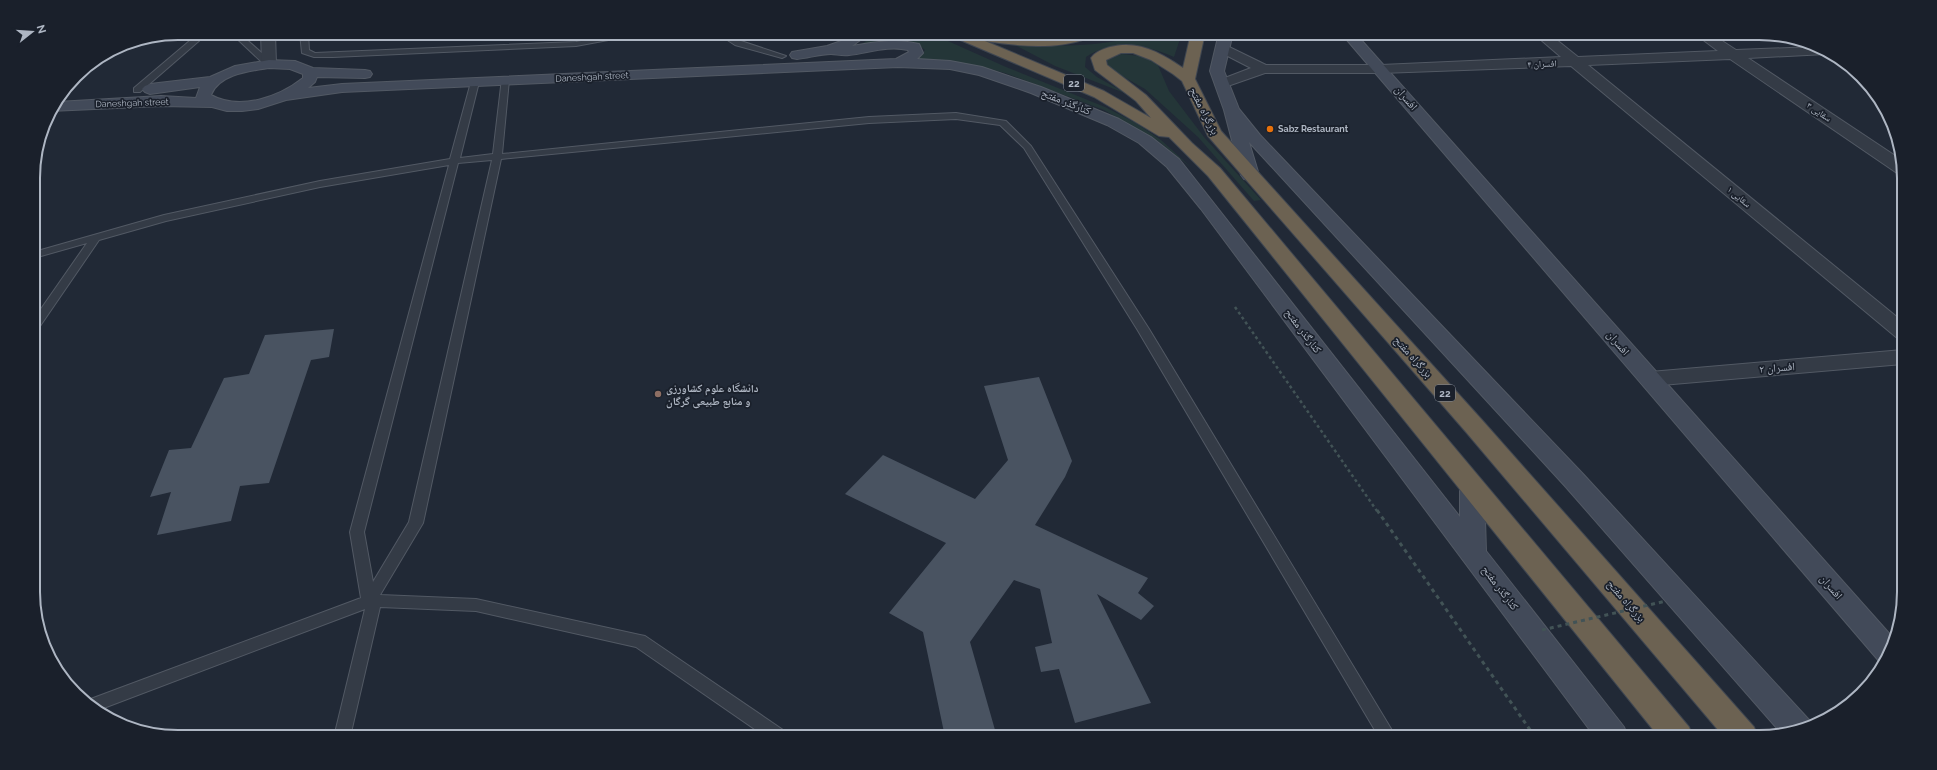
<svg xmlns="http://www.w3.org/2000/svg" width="1937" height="770" font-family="Raleway,'Noto Naskh Arabic',sans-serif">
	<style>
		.green { fill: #243638 }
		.building { fill: #495361 }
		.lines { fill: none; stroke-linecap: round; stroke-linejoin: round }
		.lane-casing { stroke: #525964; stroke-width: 2 }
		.street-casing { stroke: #525964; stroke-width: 2 }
		.secondary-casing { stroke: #525964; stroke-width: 2 }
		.highway-casing { stroke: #3f4651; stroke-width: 2 }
		.path-far1 { stroke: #425356; stroke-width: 2.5; stroke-dasharray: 3 3; stroke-linecap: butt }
		.path { stroke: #425356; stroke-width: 3; stroke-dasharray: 4 4; stroke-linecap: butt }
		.lane { fill: #343b46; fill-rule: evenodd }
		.street { fill: #343b46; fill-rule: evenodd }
		.secondary { fill: #424a59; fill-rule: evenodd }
		.highway { fill: #6c6252; fill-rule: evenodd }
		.path-bridge { stroke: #425356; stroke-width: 3; stroke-dasharray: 4 4; stroke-linecap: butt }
		.food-dot { fill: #e8710a; stroke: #1a202b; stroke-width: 1.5 }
		.education-dot { fill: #8d6e63; stroke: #1a202b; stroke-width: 1.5 }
		.labels { text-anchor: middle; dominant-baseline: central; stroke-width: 3.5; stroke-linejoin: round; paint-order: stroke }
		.far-street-label { font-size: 9px; fill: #aeb6c3; stroke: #1a202b }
		.far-poi-label { font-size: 9px; font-weight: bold; fill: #aeb6c3; stroke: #1a202b; text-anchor: start }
		.shield { fill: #1a202b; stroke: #828995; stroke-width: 1 }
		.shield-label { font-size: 10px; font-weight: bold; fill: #aeb6c3 }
		.street-label { font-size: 11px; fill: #aeb6c3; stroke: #1a202b }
		.poi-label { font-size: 11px; font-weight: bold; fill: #aeb6c3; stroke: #1a202b; text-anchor: start }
		.rim { fill: none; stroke: #aeb6c3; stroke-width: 2 }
	</style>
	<rect width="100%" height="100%" fill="#212936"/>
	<path class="green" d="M879 33H930L1006 67 1105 107 1136 123 1161 140 1193 169 1158 141 1104 110 1005 73 978 66 918 59 925 50C905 33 881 40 858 46Z
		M1144 33H1182L1174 57C1145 44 1114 38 1086 57L1085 67 1097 77 1127 94 1055 66 1011 43C1054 46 1102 49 1144 33Z
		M1122 54 1148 57 1157 63 1169 91 1204 137 1261 200 1254 201 1198 137 1145 89 1115 72 1108 66 1107 60Z"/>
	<path class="building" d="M334 329 329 357 311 360 269 483 240 486 231 521 157 535 171 492 150 497 169 450 191 448 224 378 249 374 265 335Z
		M1039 377 1072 461 1065 477 1035 525 1148 578 1138 593 1154 606 1141 620 1097 594 1151 703 1075 723 1059 669 1041 672 1035 647 1052 643 1040 589 1014 580 970 642 997 737H945L923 632 889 613 946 543 845 494 883 455 975 499 1008 460 984 386Z"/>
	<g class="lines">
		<defs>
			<path id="lane" d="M199 33H208L140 92H134V88Z
				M231 33H239L272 62V66H266Z
				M300 33H308L309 50 315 53 576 42 623 33H639L635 35 576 46 333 57H314L302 53Z
				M717 33H726L741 41 786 56 782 58 735 45Z
				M502 78H508L509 80 502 154 869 117 956 113 1006 121 1031 146 1149 329 1396 737H1379L1137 329 1024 148 1000 125 956 119 869 123 501 159 423 523 380 595 476 599 640 635 645 636 786 732 788 737H766L636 647 476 611 380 607 350 737H334L365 609 101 709 88 700 361 598 350 532 449 165 320 187 166 221 99 240 38 329 34 330V319L87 243 34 258V252L164 215 320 181 450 159 471 82 475 80 479 82 460 158 493 154ZM492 160 409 522 373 582 364 532 458 163Z"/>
			<path id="street" d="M261 33H275L276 64 274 67H264L262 64Z
				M1533 33H1548L1578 57 1718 51 1694 33H1710L1736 50 1815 47 1826 54 1748 58 1903 161V174L1897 173 1730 59 1588 65 1903 322V338L1896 337 1571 66 1381 73H1265L1222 88 1217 87 1215 84 1217 81 1251 68 1218 51 1216 48 1218 45 1223 44 1266 65H1381L1561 57Z
				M1903 350V364L1650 386 1642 384 1639 379 1642 374 1650 372Z"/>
			<path id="secondary" d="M854 33H870L852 46C877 42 894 38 919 44L923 53 917 59 950 61 982 67 1041 87 1119 119 1151 137 1179 159 1460 517V487L1463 481 1472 478 1481 481 1484 487 1486 551 1624 727 1628 737H1595L1201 209 1167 167 1139 143 1107 125 1031 93 979 75 950 69 898 67 342 92 286 100 258 109 242 111H227L212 107 161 106 50 111 57 102 161 96 196 98 200 87 150 94 145 92 142 89 145 86 150 84 210 77 235 66 269 60 295 61 313 68 365 70 370 71 372 74 370 77 365 78 317 77 315 82 308 88 342 84 896 59 909 52 908 50C888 45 868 53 849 55 842 56 836 54 831 54 820 54 808 58 797 59L792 58 790 55 792 52 827 46 844 40ZM269 68 290 69 303 74V78C279 97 240 111 211 95 219 74 250 71 269 68Z
				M1219 33H1233L1224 71 1239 109 1260 135 1583 474 1810 721 1812 726 1806 729 1782 734 1565 486 1249 142 1259 175 1256 179 1250 180 1244 179 1241 175 1224 110 1210 71Z
				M1341 33H1355L1895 640 1883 663 1879 661Z"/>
			<path id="highway" d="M949 33H968L977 37 978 33C998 33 1018 37 1037 38 1059 38 1079 33 1100 33 1097 37 1091 38 1086 39 1053 50 1019 46 985 41L1104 91 1151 118 1136 101 1095 70 1091 58C1095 52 1103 49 1110 47 1138 40 1160 52 1183 68L1191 33H1205L1195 79 1221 131 1482 420 1754 727 1758 737H1724L1466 432 1208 136 1182 81 1173 74 1151 60 1133 53H1121L1106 60 1107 65 1146 95 1192 143 1220 168 1689 727 1693 737H1659L1208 176 1169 137 1159 136 1094 97 951 36Z"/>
		</defs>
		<use href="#lane" class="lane-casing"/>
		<use href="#street" class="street-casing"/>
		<use href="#secondary" class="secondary-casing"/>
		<use href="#highway" class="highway-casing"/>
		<path class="path-far1" d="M1235 307 1377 511"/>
		<path class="path" d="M1377 510 1535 737"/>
		<use href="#lane" class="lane"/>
		<use href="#street" class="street"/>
		<use href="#secondary" class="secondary"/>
		<use href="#highway" class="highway"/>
		<path class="path-bridge" d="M1542 630 1666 601"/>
	</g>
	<circle class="food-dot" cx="1270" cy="129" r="4"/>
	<circle class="education-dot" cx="658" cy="394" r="4"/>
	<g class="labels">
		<g class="far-street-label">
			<text transform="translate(1542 64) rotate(-2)">افسران ۴</text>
			<text transform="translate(592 77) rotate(-3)">Daneshgah street</text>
			<text transform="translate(132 103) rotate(-2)">Daneshgah street</text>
			<text transform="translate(1819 112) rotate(34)">سقایی ۳</text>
			<text transform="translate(1739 197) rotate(39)">سقایی ۱</text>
		</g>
		<g class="far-poi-label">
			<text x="1278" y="129">Sabz Restaurant</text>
		</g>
		<g class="shield">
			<rect x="1064" y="75" width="20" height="16" rx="3"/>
			<rect x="1435" y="385" width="20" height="16" rx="3"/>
		</g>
		<g class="shield-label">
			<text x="1074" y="83">22</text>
			<text x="1445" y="393">22</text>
		</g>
		<g class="street-label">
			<text transform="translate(1406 98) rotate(49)">افسران</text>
			<text transform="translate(1066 102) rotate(22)">کنارگذر مفتح</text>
			<text transform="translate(1204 111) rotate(63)">بزرگراه مفتح</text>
			<text transform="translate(1303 331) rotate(53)">کنارگذر مفتح</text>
			<text transform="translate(1618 343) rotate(49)">افسران</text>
			<text transform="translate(1413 357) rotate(48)">بزرگراه مفتح</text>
			<text transform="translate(1777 368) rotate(-5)">افسران ۲</text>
			<text transform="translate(1831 587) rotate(49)">افسران</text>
			<text transform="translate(1500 588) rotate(53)">کنارگذر مفتح</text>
			<text transform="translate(1626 601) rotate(49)">بزرگراه مفتح</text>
		</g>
		<g class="poi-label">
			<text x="666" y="388">دانشگاه علوم کشاورزی<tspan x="666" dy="13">و منابع طبیعی گرگان</tspan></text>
		</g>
	</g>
	<path d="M0 0H1937V770H0ZM178 40H1759A138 138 0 0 1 1897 178V592A138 138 0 0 1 1759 730H178A138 138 0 0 1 40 592V178A138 138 0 0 1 178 40Z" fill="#1a202b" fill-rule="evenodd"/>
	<path class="rim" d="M178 40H1759A138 138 0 0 1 1897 178V592A138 138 0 0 1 1759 730H178A138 138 0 0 1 40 592V178A138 138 0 0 1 178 40Z"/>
	<g transform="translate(32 32) rotate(73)" stroke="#1a202b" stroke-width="3" paint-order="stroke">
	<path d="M0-3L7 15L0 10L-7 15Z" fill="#aeb6c3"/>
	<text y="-6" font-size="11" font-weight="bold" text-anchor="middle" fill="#aeb6c3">N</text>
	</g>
</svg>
